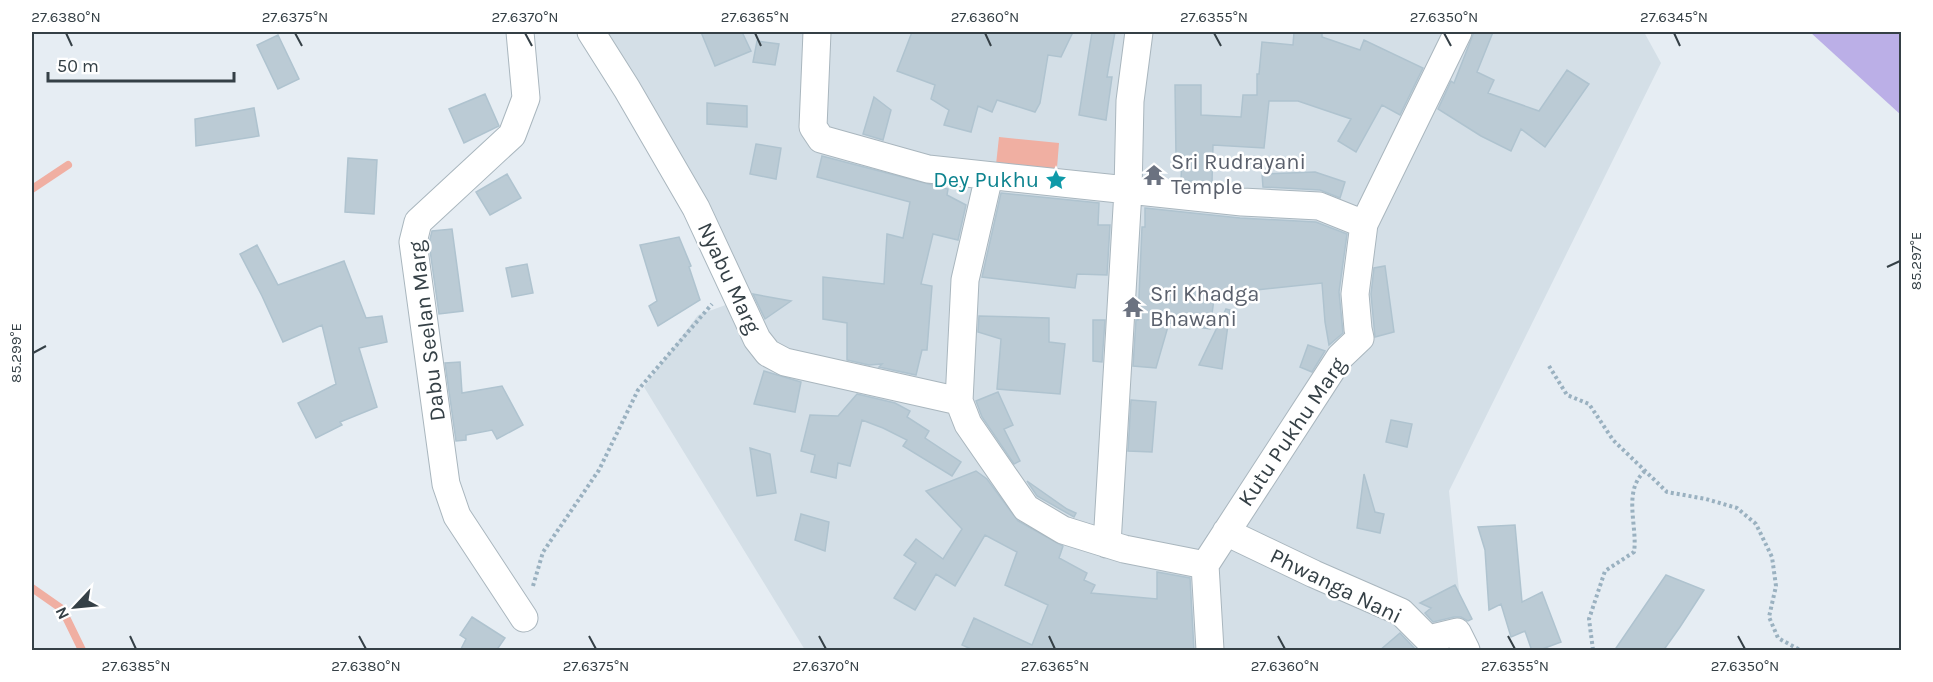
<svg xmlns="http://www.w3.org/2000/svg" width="1933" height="682" font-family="Karla,sans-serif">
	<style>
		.residential { fill: #d4dfe7 }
		.green { fill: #bbafe7 }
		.water { fill: #f0afa2 }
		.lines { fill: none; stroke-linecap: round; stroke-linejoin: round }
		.stream { stroke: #f0afa2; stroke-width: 8 }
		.building { fill: #bbcbd5; stroke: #afc3cf; stroke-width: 1.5 }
		.street-casing { stroke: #a9b6be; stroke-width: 29 }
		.path { stroke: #9ab1c0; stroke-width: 4; stroke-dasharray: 3 3; stroke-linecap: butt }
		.street { stroke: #fff; stroke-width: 27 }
		.ticks { fill: none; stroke: #354046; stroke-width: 2 }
		.labels { text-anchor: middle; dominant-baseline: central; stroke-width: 5; stroke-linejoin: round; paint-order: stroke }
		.worship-label { font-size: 22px; fill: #5b616d; stroke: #fff; text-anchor: start }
		.culture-label { font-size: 22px; fill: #0d838f; stroke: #fff; text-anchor: end }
		.street-label { font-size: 22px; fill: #354046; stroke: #fff }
		.neatline { fill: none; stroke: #354046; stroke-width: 2 }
		.ticks-label { font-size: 15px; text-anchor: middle; fill: #354046 }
	</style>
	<rect width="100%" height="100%" fill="#e6edf3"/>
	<path class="residential" d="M585 32H1644L1661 63 1449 491 1465 650H805L644 387 698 315 734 302Z"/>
	<path class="green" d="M1810 32H1901V115Z"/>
	<path class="water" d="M999 137 1059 143 1056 180 995 174Z"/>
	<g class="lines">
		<path class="stream" d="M32 189 68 165
			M32 588 62 609 82 650"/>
	</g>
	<path class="building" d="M701 32H742L751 51 715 66Z
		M912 32H1073L1061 57 1048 55 1040 103 1035 112 997 100 992 112 978 106 971 132 944 125 949 110 931 99 935 85 897 71Z
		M1092 32H1115L1107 77H1112L1106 120 1079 115Z
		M1294 32H1322V37L1360 50 1364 40 1423 68 1400 115 1382 105 1356 152 1338 141 1351 119 1298 101H1269L1264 148 1213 145 1212 183 1181 180 1182 157H1176L1175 85H1201V115L1241 117 1243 95H1257V74H1259L1262 42 1293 45Z
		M1474 32H1493L1477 72 1494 80 1488 93 1539 111 1567 70 1589 84 1545 147 1521 129 1511 151 1481 136 1438 109 1451 81 1454 83Z
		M278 35 299 79 278 89 257 45Z
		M757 41 779 44 775 65 753 62Z
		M485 94 499 126 464 143 449 109Z
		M874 97 891 110 883 140 863 134Z
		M707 103 747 106V127L707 124Z
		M254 108 259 136 196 146 195 119Z
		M756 144 781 148 776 179 750 174Z
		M822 156 948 189 947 195 966 205 958 240 933 234 921 284 932 286 927 350H922L916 375 879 367 882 364 869 365 847 360V323L823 319V277L884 284 887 234 903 238 910 202 817 177Z
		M348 158 377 160 374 214 345 212Z
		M1315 172 1345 182 1340 198 1320 190 1263 187 1262 174Z
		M507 174 521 198 490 215 476 192Z
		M1001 193 1099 203 1098 225H1110L1107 275 1077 274 1075 288 982 277Z
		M1145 208 1240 218 1316 222 1347 234 1339 292 1343 333 1329 345 1325 322 1322 283 1247 291 1248 299H1214L1210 329 1169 323 1156 368 1133 366 1136 320H1138L1142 227H1145Z
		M452 229 463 311 439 314 429 243 432 231Z
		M679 237 691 266 689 267 700 300 658 326 649 306 657 301 640 245Z
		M257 245 278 285 344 261 366 318 382 316 387 342 359 348 377 407 340 422 342 425 316 438 298 403 336 384 322 325 283 342 262 296 240 254Z
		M527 264 533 293 512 297 506 268Z
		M1385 266 1394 332 1375 337 1371 294 1374 268Z
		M753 294 791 301 765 319Z
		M1226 309 1230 310 1222 369 1199 365Z
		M979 316 1049 318V342L1065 344 1060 394 997 389 1001 339 978 332Z
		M1093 320H1105L1102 362 1093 361Z
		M1308 345 1325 351 1312 372 1300 367Z
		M460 362 462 393 502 386 523 425 497 439 492 430 466 435V440L456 441 445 363Z
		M764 371 801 382 795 412 754 404Z
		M998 392 1013 425 1004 429 1020 461 1014 464 982 417 976 401Z
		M857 394 895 403 910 411 907 417 929 431 925 438 961 462 952 476 903 446 907 440 883 428 862 420 850 466 838 463 836 478 811 472 815 455 801 451 810 415 838 416Z
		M1131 400 1156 402 1152 452 1128 451Z
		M1391 420 1412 424 1407 447 1386 442Z
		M750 448 770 454 776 493 757 496Z
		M976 471 987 479 1018 521 1063 546 1059 558 1087 573 1084 580 1095 585 1091 593 1157 599V572L1190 578 1194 651H975L962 645 974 618 1032 645 1048 605 1005 585 1017 552 985 535 955 586 936 574 915 610 894 598 916 563 904 555 916 539 943 559 962 529 926 491Z
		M1364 474 1375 512 1384 514 1380 533 1357 528Z
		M1027 481 1067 509 1076 513 1074 517 1037 496Z
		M801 514 829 522 825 551 795 540Z
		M1515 525 1522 602 1542 592 1561 642 1537 651H1532L1525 631 1511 637 1501 604 1489 610 1485 550 1478 527Z
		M1666 575 1704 590 1680 627 1663 651H1614Z
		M1455 585 1472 619 1468 621 1461 617H1454L1433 622 1425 613 1431 608 1420 603Z
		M472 617 505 638 496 651H460L466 639 460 635Z
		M1400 633 1417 651H1379Z"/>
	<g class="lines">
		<defs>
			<path id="street" d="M520 32 526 98 512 135 418 222 413 242 446 484 457 516 524 618
				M591 32 627 89 696 208 757 339 768 353 785 362 959 401
				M817 32 813 127 821 139 928 169 1242 202 1319 206 1364 224
				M989 176 965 280 959 401 968 424 1026 508 1063 530 1124 549 1205 565 1210 650
				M1226 532 1314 574 1401 612 1428 639 1457 632 1466 650
				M1107 544 1128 191 1130 101 1139 32
				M1205 565 1340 357 1360 338 1358 329 1355 294 1364 224 1458 32"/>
		</defs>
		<use href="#street" class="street-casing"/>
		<path class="path" d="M1549 366 1567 395 1589 404 1613 440 1667 492 1706 499 1737 508 1756 524 1772 557 1776 586 1769 617 1778 638 1800 650
			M533 586 543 552 599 470 638 390 712 304
			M1593 650 1589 619 1605 571 1634 552C1638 527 1622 491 1645 471"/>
		<use href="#street" class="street"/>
	</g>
	<path class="ticks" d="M66 33 72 46M295 33 302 46M525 33 532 46M755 33 761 46M985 33 991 46M1214 33 1221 46M1444 33 1451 46M1674 33 1680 46M1887 267 1900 261M33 353 46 346M130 636 136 649M359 636 366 649M589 636 596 649M819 636 826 649M1049 636 1055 649M1278 636 1285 649M1508 636 1515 649M1738 636 1745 649"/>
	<defs>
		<symbol id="temple-bare" viewBox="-9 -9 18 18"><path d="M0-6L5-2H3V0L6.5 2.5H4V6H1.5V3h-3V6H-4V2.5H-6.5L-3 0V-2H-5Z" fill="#6b7280" stroke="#fff" stroke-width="2.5" paint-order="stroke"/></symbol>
		<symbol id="sight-bare" viewBox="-9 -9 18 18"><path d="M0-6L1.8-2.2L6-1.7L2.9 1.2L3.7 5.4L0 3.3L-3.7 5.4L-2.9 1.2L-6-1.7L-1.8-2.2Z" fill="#0f9aa8" stroke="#fff" stroke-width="2.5" paint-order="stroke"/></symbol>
	</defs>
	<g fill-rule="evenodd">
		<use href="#temple-bare" x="1139" y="160" width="30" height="30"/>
		<use href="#sight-bare" x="1041" y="165" width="30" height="30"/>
		<use href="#temple-bare" x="1118" y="292" width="30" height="30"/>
	</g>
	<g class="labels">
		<g class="worship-label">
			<text x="1171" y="162">Sri Rudrayani<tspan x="1171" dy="25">Temple</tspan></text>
			<text x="1150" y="294">Sri Khadga<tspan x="1150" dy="25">Bhawani</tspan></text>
		</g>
		<g class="culture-label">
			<text x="1039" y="180">Dey Pukhu</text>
		</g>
		<g class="street-label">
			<text transform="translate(729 278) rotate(65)">Nyabu Marg</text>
			<text transform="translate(427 331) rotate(-97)">Dabu Seelan Marg</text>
			<text transform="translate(1292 432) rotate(-56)">Kutu Pukhu Marg</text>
			<text transform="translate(1336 586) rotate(26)">Phwanga Nani</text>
		</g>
	</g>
	<rect width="1933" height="682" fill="none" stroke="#ffffff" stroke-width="66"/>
	<g transform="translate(75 607) rotate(244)" stroke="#ffffff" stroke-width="4.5" paint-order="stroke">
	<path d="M0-4.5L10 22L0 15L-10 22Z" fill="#354046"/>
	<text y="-9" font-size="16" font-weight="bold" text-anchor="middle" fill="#354046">N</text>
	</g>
	<path d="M48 72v9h186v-9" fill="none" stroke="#354046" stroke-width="3"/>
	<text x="57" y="72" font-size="18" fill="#354046" stroke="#ffffff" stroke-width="4.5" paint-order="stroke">50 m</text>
	<rect x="33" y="33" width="1867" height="616" class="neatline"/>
	<g class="ticks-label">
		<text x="66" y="22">27.6380°N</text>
		<text x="295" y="22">27.6375°N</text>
		<text x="525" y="22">27.6370°N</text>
		<text x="755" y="22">27.6365°N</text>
		<text x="985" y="22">27.6360°N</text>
		<text x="1214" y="22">27.6355°N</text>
		<text x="1444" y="22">27.6350°N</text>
		<text x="1674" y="22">27.6345°N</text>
		<text transform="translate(1916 261) rotate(-90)" y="5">85.297°E</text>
		<text transform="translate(16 353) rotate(-90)" y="5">85.299°E</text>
		<text x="136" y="671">27.6385°N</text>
		<text x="366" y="671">27.6380°N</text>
		<text x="596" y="671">27.6375°N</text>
		<text x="826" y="671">27.6370°N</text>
		<text x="1055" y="671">27.6365°N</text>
		<text x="1285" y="671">27.6360°N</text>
		<text x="1515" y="671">27.6355°N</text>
		<text x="1745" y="671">27.6350°N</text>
	</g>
</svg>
